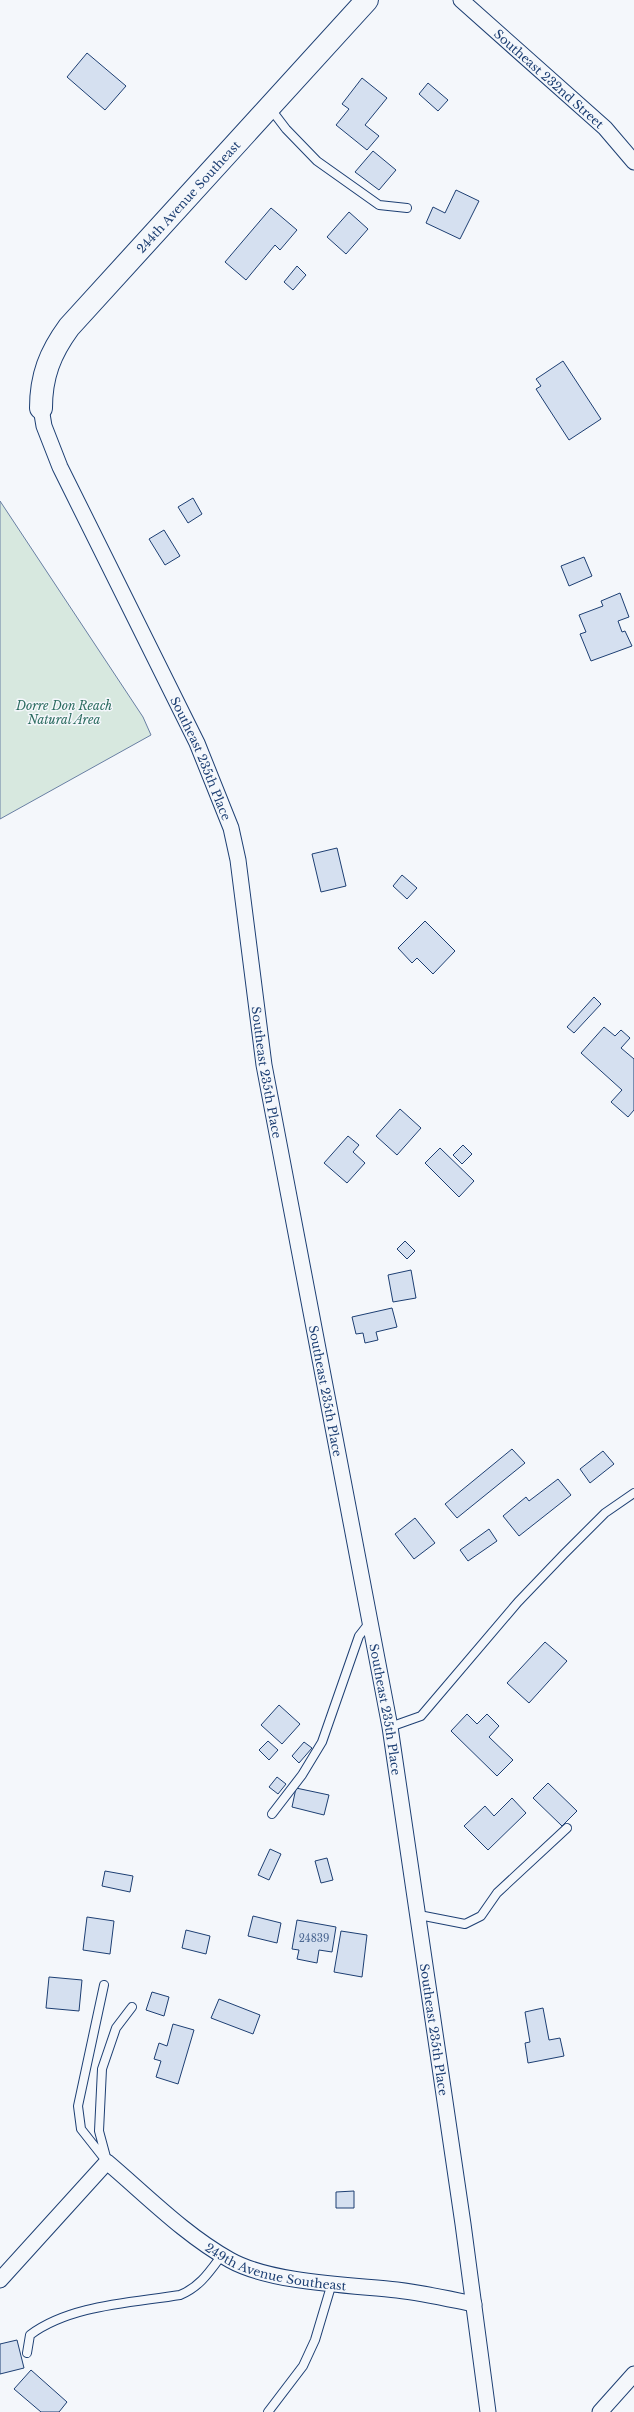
<svg xmlns="http://www.w3.org/2000/svg" width="634" height="2412" font-family="'Libre Baskerville',serif">
	<style>
		.green { fill: #d7e8df; stroke: #687fa3 }
		.building { fill: #d5e0f0; stroke: #1d3f73 }
		.lines { fill: none; stroke-linecap: round; stroke-linejoin: round }
		.lane-casing { stroke: #1d3f73; stroke-width: 10 }
		.street-casing { stroke: #1d3f73; stroke-width: 17 }
		.secondary-casing { stroke: #1d3f73; stroke-width: 24 }
		.lane { stroke: #f4f7fb; stroke-width: 8 }
		.street { stroke: #f4f7fb; stroke-width: 15 }
		.secondary { stroke: #f4f7fb; stroke-width: 22 }
		.labels { text-anchor: middle; dominant-baseline: central; stroke-width: 3; stroke-linejoin: round; paint-order: stroke }
		.number-label { font-size: 10px; fill: #4b6792 }
		.street-label { font-size: 12px; fill: #1d3f73; stroke: #f4f7fb }
		.park-label { font-size: 12px; font-style: italic; fill: #2c6c60; stroke: #f4f7fb }
	</style>
	<rect width="100%" height="100%" fill="#f4f7fb"/>
	<path class="green" d="M0 501 143 717 151 735 0 819Z"/>
	<path class="building" d="M87 53 126 86 105 110 67 77Z
		M362 78 387 98 365 125 379 136 367 150 336 125 349 109 342 104Z
		M428 83 448 100 438 111 419 94Z
		M373 151 396 170 379 190 355 172Z
		M456 190 479 201 460 239 426 223 433 207 445 213Z
		M271 208 297 230 280 250 275 245 246 280 225 262Z
		M349 212 368 229 346 254 327 237Z
		M297 266 306 275 293 290 284 282Z
		M563 361 601 419 569 440 536 389 541 386 536 379Z
		M193 498 202 514 188 523 178 507Z
		M164 530 180 556 165 565 149 539Z
		M584 557 592 576 569 586 561 566Z
		M620 593 629 617 618 621 622 632 625 631 632 646 591 661 580 634 586 632 579 615 603 606 601 601Z
		M337 848 346 886 321 892 312 854Z
		M402 875 417 888 407 899 393 886Z
		M425 921 455 951 433 974 417 958 412 963 398 948Z
		M594 997 601 1004 574 1033 567 1027Z
		M604 1027 615 1036 621 1030 630 1038 621 1048 634 1059V1110L628 1117 611 1102 622 1090 581 1053Z
		M400 1109 421 1128 397 1155 376 1136Z
		M348 1136 359 1145 353 1152 365 1163 347 1183 324 1163Z
		M463 1145 472 1154 462 1164 453 1155Z
		M440 1148 474 1181 459 1197 425 1163Z
		M405 1241 415 1251 407 1259 397 1249Z
		M411 1270 416 1298 393 1302 388 1275Z
		M392 1308 397 1327 376 1332 378 1340 365 1343 363 1333 356 1334 352 1317Z
		M512 1449 525 1463 457 1518 445 1504Z
		M603 1451 614 1464 590 1483 580 1469Z
		M558 1479 571 1495 519 1536 503 1516 526 1497 529 1501Z
		M415 1518 435 1543 414 1559 395 1534Z
		M489 1529 497 1541 468 1561 460 1550Z
		M545 1642 567 1661 529 1703 507 1683Z
		M279 1705 300 1724 282 1744 261 1725Z
		M467 1714 477 1724 487 1714 499 1726 489 1737 513 1760 497 1776 451 1731Z
		M268 1741 278 1750 269 1760 259 1750Z
		M304 1742 312 1748 299 1763 292 1756Z
		M277 1777 286 1784 278 1794 269 1787Z
		M548 1783 577 1811 562 1826 533 1798Z
		M296 1788 329 1795 324 1815 292 1807Z
		M512 1798 526 1813 488 1850 464 1826 485 1806 494 1816Z
		M270 1849 281 1854 269 1880 258 1875Z
		M327 1858 333 1880 321 1883 315 1861Z
		M105 1871 133 1876 130 1892 102 1886Z
		M253 1916 281 1923 277 1943 248 1936Z
		M87 1917 114 1921 110 1954 83 1950Z
		M297 1920 336 1927 332 1952 319 1950 317 1963 297 1959 299 1950 292 1949Z
		M186 1930 210 1936 206 1954 182 1948Z
		M341 1931 367 1935 362 1977 334 1972Z
		M49 1977 82 1980 79 2011 46 2008Z
		M152 1992 169 1997 164 2016 146 2010Z
		M219 1999 260 2015 253 2034 211 2018Z
		M543 2008 549 2040 560 2038 564 2056 528 2063 525 2043 530 2042 525 2012Z
		M173 2024 194 2030 178 2084 156 2077 161 2061 154 2059 159 2043 167 2046Z
		M354 2191V2208H336V2192Z
		M17 2340 24 2368 0 2374V2344Z
		M31 2370 67 2402 59 2412H41L14 2389Z"/>
	<g class="lines">
		<defs>
			<path id="lane" d="M270 108 286 129 317 161 379 205 407 208
				M390 1727 421 1716 518 1602 564 1554 605 1513 634 1493
				M272 1814 302 1775 322 1742 359 1636 370 1622
				M419 1915 465 1924 481 1916 497 1893 567 1828
				M104 1985 78 2106 81 2129 107 2162
				M106 2157 99 2131 102 2069 116 2028 132 2007
				M27 2353 30 2335C70 2305 131 2303 180 2295 200 2287 210 2271 222 2255
				M268 2412 303 2366 315 2340 332 2283"/>
			<g id="street">
				<path id="s1" d="M461 0 605 128 634 162"/>
				<path id="s2" d="M41 408 44 426 60 467 197 743 231 828 238 860 264 1065 390 1727 463 2224 488 2412"/>
				<path id="s3" d="M0 2280 107 2162C146 2195 185 2235 230 2260 271 2283 350 2285 397 2290 423 2293 449 2299 474 2304"/>
				<path d="M600 2412 634 2374"/>
			</g>
			<g id="secondary">
				<path id="s4" d="M41 408C41 376 50 353 69 327L367 0"/>
			</g>
		</defs>
		<use href="#lane" class="lane-casing"/>
		<use href="#street" class="street-casing"/>
		<use href="#secondary" class="secondary-casing"/>
		<use href="#lane" class="lane"/>
		<use href="#street" class="street"/>
		<use href="#secondary" class="secondary"/>
	</g>
	<g class="labels">
		<g class="number-label">
			<text x="314" y="1938">24839</text>
		</g>
		<g class="street-label">
			<text stroke="none"><textPath href="#s1" startOffset="118">Southeast 232nd Street</textPath></text>
			<text stroke="none"><textPath href="#s4" startOffset="264">244th Avenue Southeast</textPath></text>
			<text stroke="none"><textPath href="#s2" startOffset="386">Southeast 235th Place</textPath></text>
			<text stroke="none"><textPath href="#s2" startOffset="709">Southeast 235th Place</textPath></text>
			<text stroke="none"><textPath href="#s2" startOffset="1033">Southeast 235th Place</textPath></text>
			<text stroke="none"><textPath href="#s2" startOffset="1357">Southeast 235th Place</textPath></text>
			<text stroke="none"><textPath href="#s2" startOffset="1681">Southeast 235th Place</textPath></text>
			<text stroke="none"><textPath href="#s3" startOffset="363">249th Avenue Southeast</textPath></text>
		</g>
		<g class="park-label">
			<text x="64" y="705">Dorre Don Reach<tspan x="64" dy="14">Natural Area</tspan></text>
		</g>
	</g>
</svg>
